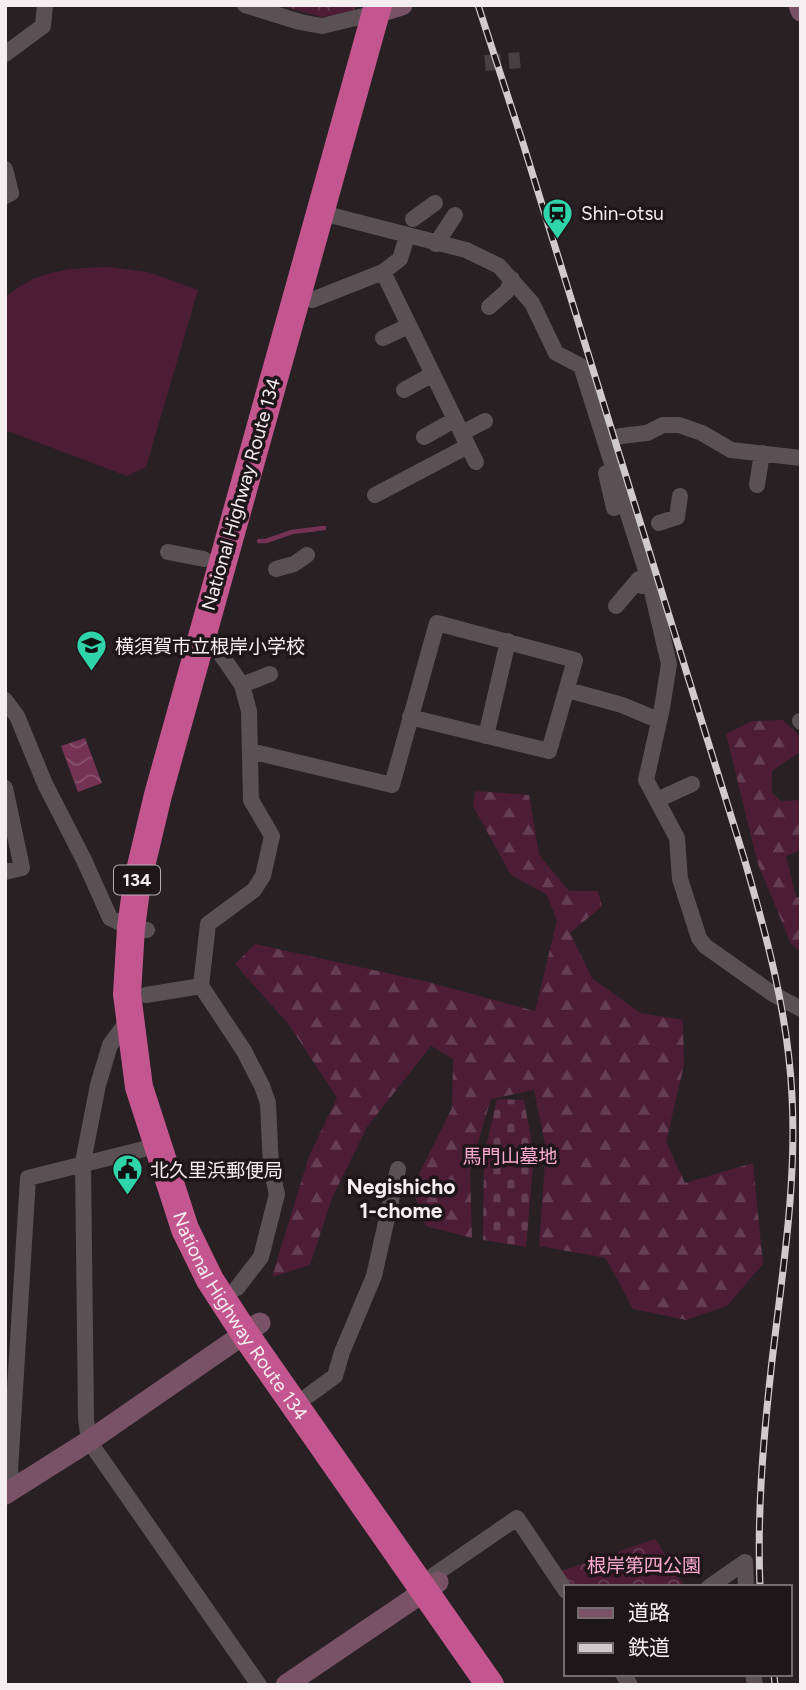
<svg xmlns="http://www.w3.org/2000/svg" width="806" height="1690" font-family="Figtree,'Noto Sans JP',sans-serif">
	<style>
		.grass { fill: #4c1d35 }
		.forest { fill: url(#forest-firs) }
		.cemetery { fill: url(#cemetery-stones) }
		.park { fill: url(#park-crowns) }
		.water { fill: url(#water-waves) }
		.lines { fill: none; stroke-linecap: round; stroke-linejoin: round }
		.stream { stroke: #743354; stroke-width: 4.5 }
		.street-tunnel { stroke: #483f43; stroke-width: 16; stroke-dasharray: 16 8; stroke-linecap: butt }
		.street { stroke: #5b5155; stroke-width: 16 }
		.secondary { stroke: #7a5266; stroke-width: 21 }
		.highway { stroke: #c3568e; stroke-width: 28 }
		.rail-casing { stroke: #d1cacd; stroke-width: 7 }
		.rail { stroke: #1f161a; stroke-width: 4.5; stroke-dasharray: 13; stroke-linecap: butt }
		.labels { text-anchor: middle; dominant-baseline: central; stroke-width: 7; stroke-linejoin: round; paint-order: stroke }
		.shield { fill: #1f161a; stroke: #b5adb0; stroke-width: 2 }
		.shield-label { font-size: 18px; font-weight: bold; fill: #f5eef1 }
		.poi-label { font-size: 19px; fill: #f5eef1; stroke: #1f161a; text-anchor: start }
		.street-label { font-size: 19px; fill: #f5eef1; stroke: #1f161a }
		.park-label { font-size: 19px; fill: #faaacf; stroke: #1f161a }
		.neighbourhood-label { font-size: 21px; font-weight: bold; fill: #f5eef1; stroke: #1f161a }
	</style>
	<defs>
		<pattern id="forest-firs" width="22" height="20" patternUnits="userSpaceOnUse" patternTransform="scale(1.75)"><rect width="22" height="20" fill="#4c1d35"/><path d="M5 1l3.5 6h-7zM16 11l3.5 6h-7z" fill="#663e53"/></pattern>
		<pattern id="cemetery-stones" width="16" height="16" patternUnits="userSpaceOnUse" patternTransform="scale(1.75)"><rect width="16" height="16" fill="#4c1d35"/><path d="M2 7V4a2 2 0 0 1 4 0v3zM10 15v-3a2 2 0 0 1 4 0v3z" fill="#663e53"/></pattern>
		<pattern id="park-crowns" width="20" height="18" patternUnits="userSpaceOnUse" patternTransform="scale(1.75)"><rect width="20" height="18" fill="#4c1d35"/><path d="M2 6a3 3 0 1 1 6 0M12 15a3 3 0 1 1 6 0" fill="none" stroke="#663e53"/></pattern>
		<pattern id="water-waves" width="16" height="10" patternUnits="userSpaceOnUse" patternTransform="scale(1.75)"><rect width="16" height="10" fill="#743354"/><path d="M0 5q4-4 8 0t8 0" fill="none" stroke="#88516d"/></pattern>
	</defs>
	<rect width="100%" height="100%" fill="#292024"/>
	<path class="grass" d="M109 267 148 272 198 290 146 467 127 476 5 430V298C35 270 70 268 109 267Z"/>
	<path class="forest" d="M783 720 801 737V751L772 771V793L781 801 801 800V850L786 856 796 897 801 898V952L791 944 758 864 726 734 752 721Z
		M475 791 529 795 539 855 569 891H598L602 906 570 933 592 978 640 1013 683 1020 684 1065 666 1142 685 1183 753 1163 763 1264 727 1306 686 1320 633 1309 606 1258 539 1246 546 1149 534 1090 491 1099 470 1169 472 1238 426 1226 412 1188 452 1108 453 1059 431 1046 367 1127 332 1198 310 1265 272 1277 309 1156 337 1098 290 1026 235 964 255 944 428 982 535 1011 557 920 546 894 511 875 473 806Z"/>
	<path class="cemetery" d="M497 1099 524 1100 534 1155 526 1247 483 1240 484 1156Z"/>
	<path class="park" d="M279 5H355L354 12 321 17Z
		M655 1539 685 1587H573L561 1571Z"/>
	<path class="water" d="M85 738 102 783 78 792 61 746Z"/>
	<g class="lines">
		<path class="stream" d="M259 541H266L292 532 324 528"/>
		<path class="street-tunnel" d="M485 63 520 60"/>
		<path class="street" d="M245 5 300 22 322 26 376 13
			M5 54 43 26 45 5
			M5 169 11 193 5 196
			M334 216 466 250 499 266 532 303 556 353 581 366 650 583 669 664 662 708 646 780 677 838 680 879 699 938 705 946 773 994 801 1009
			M413 219 435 203
			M436 244 455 215
			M312 300 383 272 400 259 407 236
			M489 307 507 291 512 279
			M383 338 408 326
			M404 390 433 374
			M462 433 485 421
			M424 437 454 420
			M605 441 621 436 647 433 663 425H679L702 433 731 450 801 458
			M468 446 476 462
			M606 473 614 508
			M757 485 762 453
			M375 495 468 446 383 272
			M659 523 677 517 680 496
			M168 552 204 559
			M276 569 294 564 307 555
			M616 606 639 579 642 586 650 583
			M215 646 242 685 249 711 251 800 272 836 263 876 254 890 208 924 201 986 244 1051 262 1086 268 1103 271 1168 277 1194 261 1257 237 1288
			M242 685 270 674
			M568 690 622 705 658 720
			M5 700 17 716 45 784 84 860 110 918 131 928 147 930
			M800 721 801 722
			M486 736 508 641
			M250 751 392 785 437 623 575 660 549 751 410 717
			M5 788 22 868 5 872
			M657 800 692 784
			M146 995 201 986
			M131 1016 110 1045 98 1085 83 1162 86 1419 89 1441 259 1685
			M309 1395 335 1376 342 1352 374 1276 398 1169
			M14 1490 10 1470 28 1178 156 1146
			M745 1562 746 1587
			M434 1575 517 1518 566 1591
			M709 1587 745 1562
			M623 1674 630 1685
			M753 1674 755 1685"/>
		<path class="secondary" d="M799 5 801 11
			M376 13 402 5
			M5 1494 89 1441 260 1323
			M286 1685 438 1582"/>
		<path class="highway" id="s1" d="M378 5 158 795 137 883 131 928 127 994 139 1087 185 1229 210 1280 245 1334 490 1685"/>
		<defs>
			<path id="rail" d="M478 5 522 140 744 858C767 937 788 1014 792 1096 797 1188 781 1280 771 1370 763 1442 757 1514 760 1587
				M774 1674 775 1685"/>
		</defs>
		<use href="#rail" class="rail-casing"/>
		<use href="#rail" class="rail"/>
	</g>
	<defs>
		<symbol id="station-pin" viewBox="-11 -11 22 30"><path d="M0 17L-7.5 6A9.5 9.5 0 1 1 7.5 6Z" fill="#2fd4aa" stroke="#1f161a"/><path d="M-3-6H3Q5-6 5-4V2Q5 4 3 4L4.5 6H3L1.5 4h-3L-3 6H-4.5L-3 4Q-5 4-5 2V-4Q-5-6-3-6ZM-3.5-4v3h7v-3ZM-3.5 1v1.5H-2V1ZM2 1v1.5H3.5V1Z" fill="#111"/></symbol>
		<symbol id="school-pin" viewBox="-11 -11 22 30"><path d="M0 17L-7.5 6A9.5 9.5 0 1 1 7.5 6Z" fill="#2fd4aa" stroke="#1f161a"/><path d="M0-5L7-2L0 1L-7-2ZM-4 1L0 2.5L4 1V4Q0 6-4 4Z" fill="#111"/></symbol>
		<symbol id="civic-pin" viewBox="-11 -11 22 30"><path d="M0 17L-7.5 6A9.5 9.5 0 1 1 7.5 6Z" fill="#2fd4aa" stroke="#1f161a"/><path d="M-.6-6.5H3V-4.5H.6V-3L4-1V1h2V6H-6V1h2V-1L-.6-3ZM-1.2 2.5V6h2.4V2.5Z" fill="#111"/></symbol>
	</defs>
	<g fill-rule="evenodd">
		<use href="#station-pin" x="540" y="196" width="35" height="47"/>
		<use href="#school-pin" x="74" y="628" width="35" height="47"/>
		<use href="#civic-pin" x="110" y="1152" width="35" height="47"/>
	</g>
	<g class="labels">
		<rect class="shield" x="114" y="865.5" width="46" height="29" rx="5"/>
		<g class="shield-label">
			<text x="137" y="880">134</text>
		</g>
		<g class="poi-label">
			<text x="581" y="213">Shin-otsu</text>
			<text x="115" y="646">横須賀市立根岸小学校</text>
			<text x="150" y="1170">北久里浜郵便局</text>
		</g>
		<g class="street-label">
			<text transform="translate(241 494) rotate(-74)">National Highway Route 134</text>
			<text stroke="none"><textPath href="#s1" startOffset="1368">National Highway Route 134</textPath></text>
		</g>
		<g class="park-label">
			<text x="510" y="1156">馬門山墓地</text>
			<text x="644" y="1565">根岸第四公園</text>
		</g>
		<g class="neighbourhood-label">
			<text x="401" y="1186">Negishicho<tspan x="401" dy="24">1-chome</tspan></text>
		</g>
	</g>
	<rect width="806" height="1690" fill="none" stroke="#f5eef1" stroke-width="14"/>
	<rect x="564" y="1585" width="228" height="91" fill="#1f161a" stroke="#756c70" stroke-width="2"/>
	<rect x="578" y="1608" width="35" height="10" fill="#7a5266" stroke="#756c70" stroke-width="2"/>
	<text x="628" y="1620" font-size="21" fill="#f5eef1">道路</text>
	<rect x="578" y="1643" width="35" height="10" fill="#d1cacd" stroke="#756c70" stroke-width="2"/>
	<text x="628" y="1655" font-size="21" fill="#f5eef1">鉄道</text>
</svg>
